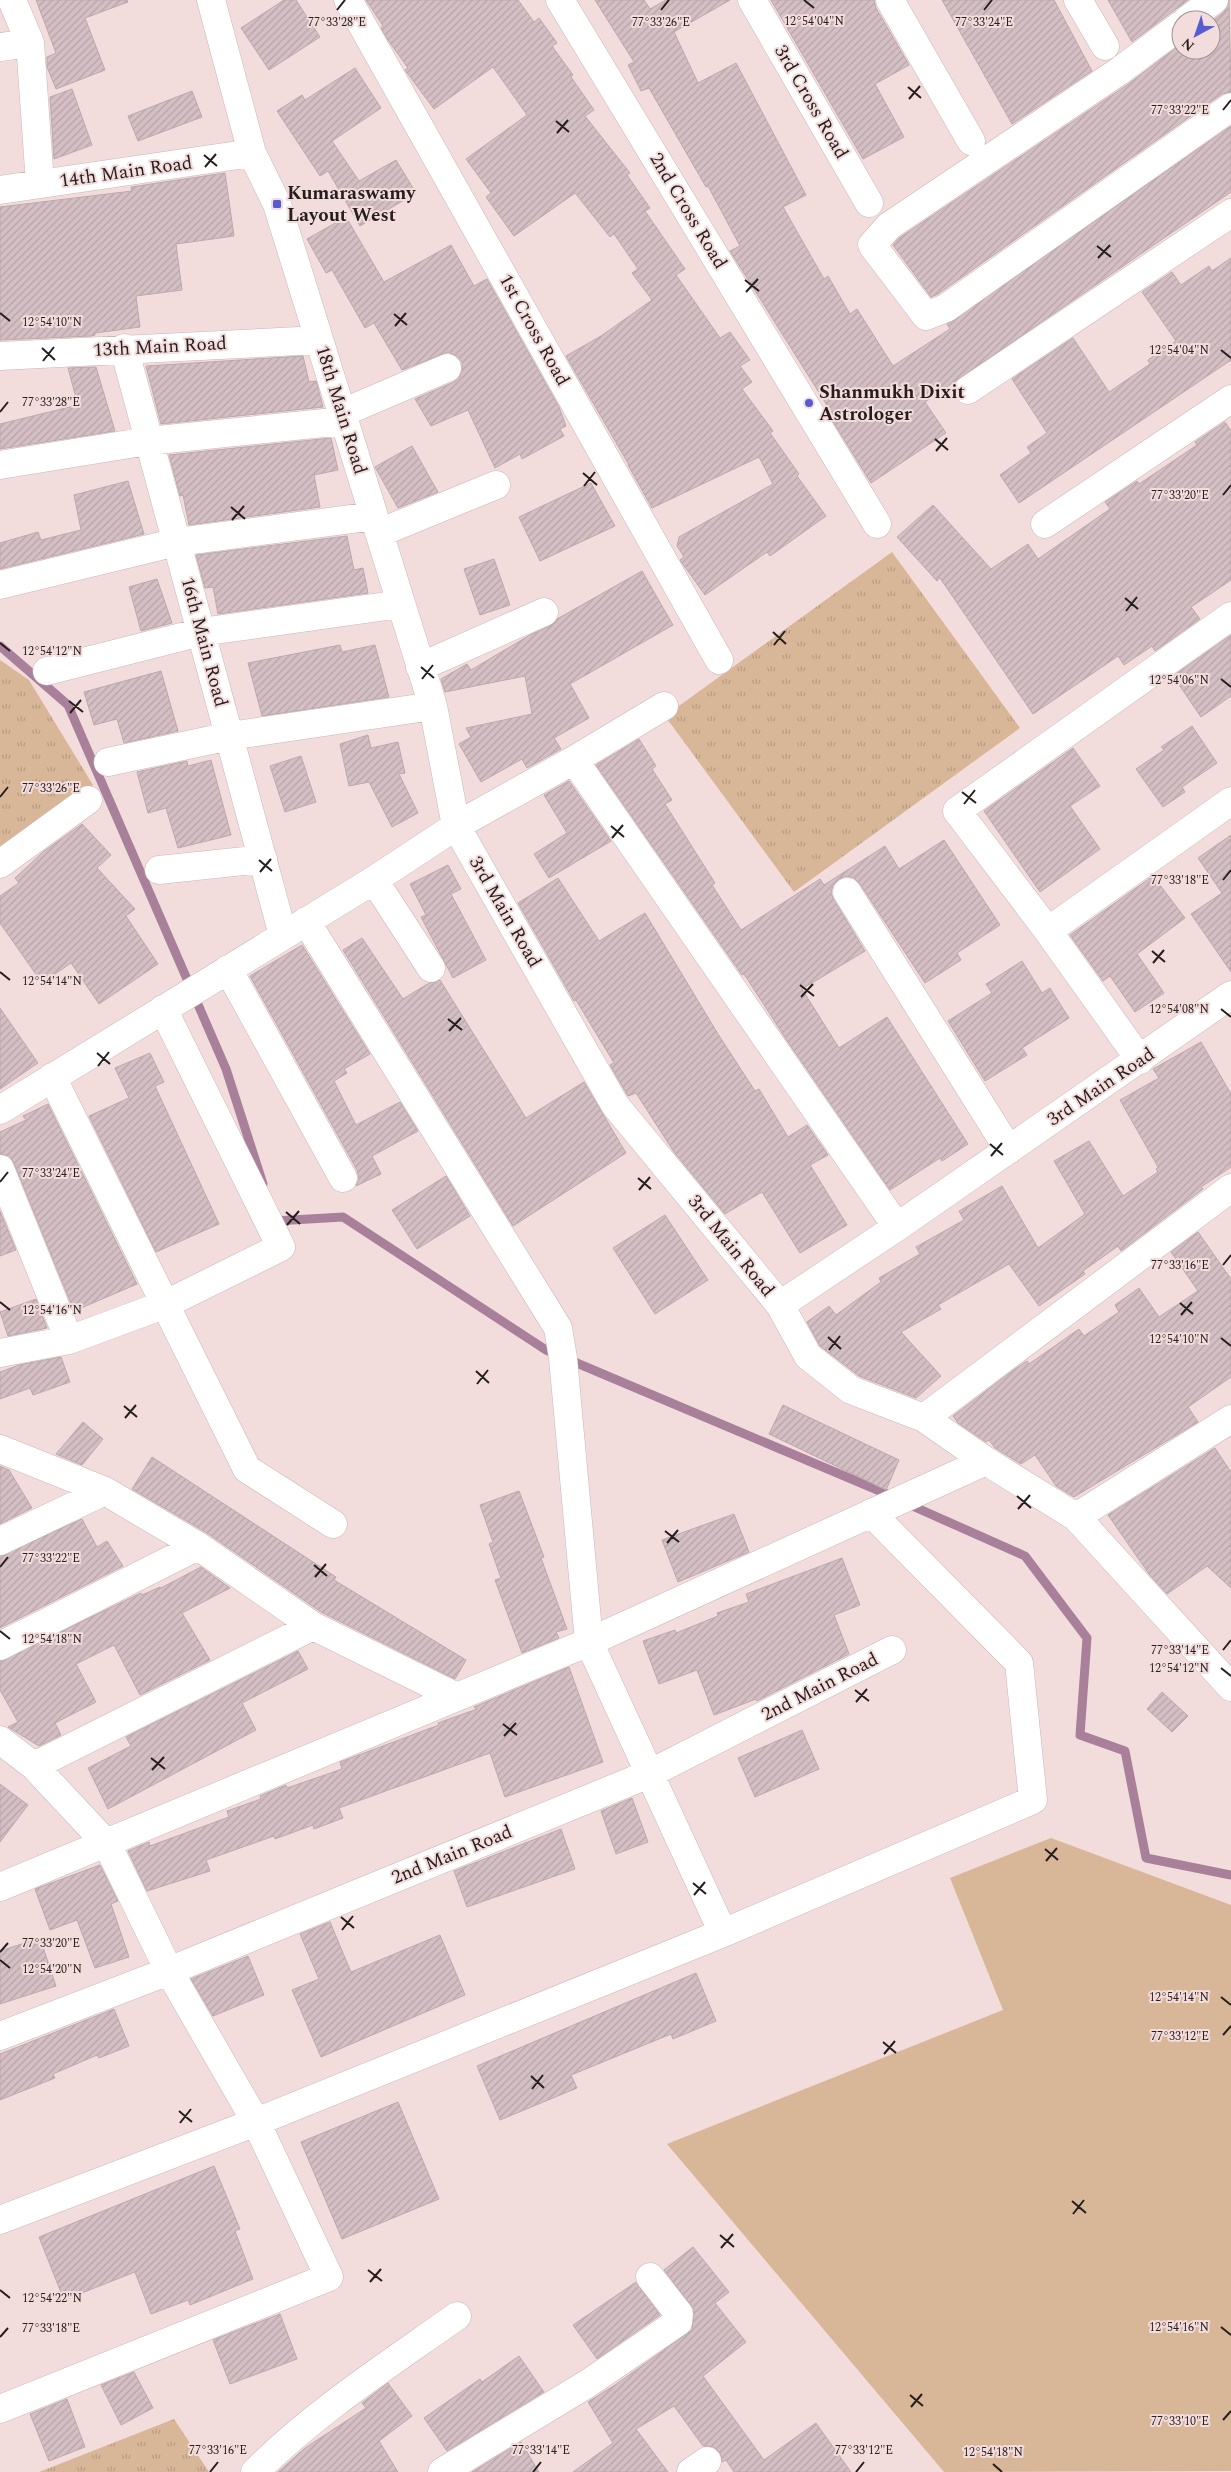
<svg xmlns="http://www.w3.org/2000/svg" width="1231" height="2472" font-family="Spectral,serif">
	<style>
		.green { fill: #d8b698 }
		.park { fill: url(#park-tufts) }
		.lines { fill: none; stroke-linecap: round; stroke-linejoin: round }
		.stream { stroke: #a8809a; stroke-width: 9 }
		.building { fill: url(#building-hatch); stroke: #bda8ad }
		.minor-casing { stroke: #cbb6b4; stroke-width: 29 }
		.minor { stroke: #fff; stroke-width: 28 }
		.ticks { fill: none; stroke: #261e1e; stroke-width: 2 }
		.poi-dot { fill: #575ad2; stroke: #f3dddc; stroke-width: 2 }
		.labels { text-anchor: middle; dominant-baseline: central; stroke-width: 4; stroke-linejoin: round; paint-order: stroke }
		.street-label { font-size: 19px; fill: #261e1e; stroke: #f3dddc }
		.poi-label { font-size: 19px; font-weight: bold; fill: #261e1e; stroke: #f3dddc; text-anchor: start }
		.ticks-label { font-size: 12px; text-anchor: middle; fill: #261e1e; stroke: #f3dddc; stroke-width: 4; stroke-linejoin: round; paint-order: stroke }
	</style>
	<defs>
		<pattern id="park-tufts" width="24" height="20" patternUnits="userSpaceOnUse" patternTransform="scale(1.25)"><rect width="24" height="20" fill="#d8b698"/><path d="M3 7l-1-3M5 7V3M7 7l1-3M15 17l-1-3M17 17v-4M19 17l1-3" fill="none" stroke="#b99c83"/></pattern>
		<pattern id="building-hatch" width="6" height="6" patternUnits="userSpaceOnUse" patternTransform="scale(1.25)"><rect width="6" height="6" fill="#d4bfc4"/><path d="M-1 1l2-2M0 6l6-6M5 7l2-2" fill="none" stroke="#b6a4a8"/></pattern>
	</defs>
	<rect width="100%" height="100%" fill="#f3dddc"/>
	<path class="green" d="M1051 1838 1231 1905V2471L944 2472 667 2144 1003 2010 950 1878Z"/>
	<path class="park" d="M892 552 1020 728 794 892 665 716Z
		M0 660 29 680 93 785 0 851Z
		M174 2419 209 2472H39Z"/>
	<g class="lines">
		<path class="stream" d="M0 646 68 705 226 1069 263 1184
			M274 1217 275 1221 343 1217 546 1350 894 1497
			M908 1504 1025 1556 1087 1638 1080 1735 1125 1751 1146 1858 1231 1875"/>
	</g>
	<path class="building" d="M36 0H127L128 2 85 18 105 70 56 89 47 67V57L56 53Z
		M284 0H296L320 37 269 70 241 28Z
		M366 0H518L534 22 539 18 557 43 552 46 573 75 571 77 594 110 585 116 630 173 627 175 650 208 645 211 685 269 676 275 720 338 730 332 750 360 740 366 752 382 742 389 773 431 770 433 799 474 797 476 826 516 770 556 767 552 705 595 680 560 684 557 677 546 679 537 773 484 759 457 652 508 628 465H629L566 356 601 336 652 300 632 273 638 269 614 234 610 237 575 193 514 236 486 197 491 193 466 159 527 115 493 67 434 109 405 70 408 68 388 40 381 28 383 26Z
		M595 0H644L650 9 666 0H730L674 32 698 83 736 63 806 195 783 207 824 279 828 276 850 314 857 309 893 366 950 329 947 324 1231 126V192L925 402 946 433 871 483 832 420 835 418 730 251 740 246 708 186 706 187 649 88 641 91 628 65 634 62Z
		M771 0H874L876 8 909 65 875 84 904 137 863 159Z
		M942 0H1054L1092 71 1012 124Z
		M1108 0H1188L1132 42Z
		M1229 0 1231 92 1222 94 938 294 931 297 893 245 899 238 1127 85 1181 44V50H1211V22L1224 12Z
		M355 68 381 108 332 141 359 181 396 160 416 193 360 226 328 171 320 176 277 111 302 95 305 100Z
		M72 89 92 145 54 159 50 97Z
		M192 91 202 117 138 141 128 116Z
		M225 173 234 236 176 244 182 290 136 296 140 327 95 333V335L92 336 0 340V207L132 191 131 187Z
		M346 217 384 282 451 245 474 286 487 279 559 407 566 426 560 429 564 436 522 459 520 454 495 468 468 410 431 426 415 399 454 382 459 378 462 370V362L457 356 448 352 402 370 374 323 365 328 332 270 326 273 307 239Z
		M1231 258V360L1019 503 1000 475 1031 453 1027 447 1047 433 1012 379 1073 338 1109 392 1150 364 1148 360 1176 341 1142 292 1172 272 1181 285 1209 266 1212 271Z
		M303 356 309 382 316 381 323 407 161 424 146 366Z
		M96 367 115 431 0 449V424L78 405 68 368Z
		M1225 422 1231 431V580L1191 607 1200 619 1155 651 1152 646 1124 665 1118 656 1033 714 940 578 937 581 897 537 933 505 991 569 1028 544 1038 559 1110 509 1105 502 1137 481 1139 484 1197 445 1195 442Z
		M331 438 338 470 314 475 320 507 189 525 183 495 180 496 169 455Z
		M412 446 438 492 398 508 375 467Z
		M128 481 144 534 0 569V543L38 532 41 540 81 530 74 495Z
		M591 483 615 526 540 561 519 517Z
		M347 536 354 570 363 568 368 593 218 614 213 587 205 588 196 555Z
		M494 559 510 605 480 615 464 569Z
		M642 571 673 625 570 684 589 718 554 738 561 749 527 768 522 759 481 782 459 744 471 737 466 728 532 714 525 676 445 692 441 679 467 664 471 670 530 635 550 626 557 619Z
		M157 579 172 623 141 631 129 587Z
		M1231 635V696L1201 717 1173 676Z
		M340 645 342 652 375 645 389 697 262 716 248 663Z
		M161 671 178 731 124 743 117 719 94 725 84 692Z
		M1192 726 1217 763 1182 787 1185 792 1163 807 1136 769 1164 750 1161 747Z
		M368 735 371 748 398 742 405 773 399 774 418 813 392 827 369 782 349 786 340 744Z
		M639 739 656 766 652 769 672 800 665 804 715 883 712 885 741 930 820 879 824 885 885 846 899 869 944 840 1000 925 957 953 961 960 925 983 860 884 854 878 846 876 839 879 833 885 831 893 834 900 865 951 802 989 839 1048 887 1017 968 1144 942 1161 940 1158 890 1190 786 1039 744 974 742 975 596 765Z
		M1073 748 1100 786 1070 806 1100 849 1040 892 984 811Z
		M301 756 316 802 285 812 270 766Z
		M211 760 231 835 178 848 166 808 148 813 137 772 187 761 188 766Z
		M569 781 611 841 549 878 534 854 567 833 544 795Z
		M82 824 111 855 97 868 135 909 126 916 158 964 99 1004 71 963 42 983 0 923V896L19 883 15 878 43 852Z
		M1231 835V972L1191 914 1222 893 1198 858Z
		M448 865 461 889 451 894 486 960 453 978 421 917 426 915 410 884Z
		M1153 876 1185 918 1137 954 1164 993 1135 1012 1110 976 1103 981 1070 935Z
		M558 878 599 941 645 913 718 1034 755 1091 759 1089 788 1137 807 1125 828 1155 810 1165 847 1225 800 1253 762 1192 725 1214 674 1152 636 1093 628 1096 610 1065 614 1063 576 1000 574 1001 518 903Z
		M362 938 403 999 429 983 440 980 526 1118 584 1082 626 1153 513 1226 343 950Z
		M302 945 370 1054 344 1069 347 1073 334 1081 356 1125 400 1102 418 1131 372 1156 381 1174 356 1186 359 1179 357 1170 250 976Z
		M1022 961 1042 993 1050 988 1069 1018 1022 1048 1027 1055 985 1081 948 1021 992 993 986 984Z
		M0 1008 38 1063 0 1089Z
		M1201 1042 1231 1094V1167L1201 1187 1203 1189 1121 1251 1118 1246 1083 1271 1085 1274 1039 1306 1009 1264 938 1305 941 1309 901 1332 941 1376 916 1398 859 1376 820 1346 807 1322 829 1306 836 1315 881 1282 879 1278 920 1254 916 1247 964 1220 959 1211 1002 1186 1038 1248 1085 1214 1054 1161 1089 1141 1123 1196 1158 1172 1156 1169 1158 1167 1120 1100 1159 1078 1153 1069Z
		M150 1053 164 1082 155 1086 219 1224 156 1252 89 1116 129 1098 115 1068Z
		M48 1104 137 1284 74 1311 14 1163 9 1156 0 1154V1132L26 1120 23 1116Z
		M446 1176 470 1216 417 1249 392 1210Z
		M0 1211 16 1250 0 1256Z
		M665 1215 708 1280 655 1314 613 1248Z
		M1198 1232 1231 1279V1377L1188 1407 1198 1422 1074 1497 1056 1486 1035 1455 1021 1464 995 1448 989 1440 986 1442 958 1423 953 1416 1015 1369 1027 1361 1029 1364 1079 1329 1084 1336 1119 1312 1115 1305 1139 1288 1159 1317 1198 1291 1171 1252Z
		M36 1299 47 1328 8 1336 0 1312Z
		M61 1357 70 1382 33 1395 30 1388 0 1399V1372L19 1365Z
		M783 1405 899 1460 886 1490 769 1434Z
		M83 1422 103 1439 82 1465 56 1454Z
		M1215 1448 1231 1472V1588L1207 1566 1167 1594 1149 1574 1108 1515Z
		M152 1457 336 1577 334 1580 466 1660 455 1679 321 1612 207 1533 132 1489Z
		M0 1466 9 1470 32 1508 0 1524Z
		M519 1491 544 1557 541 1558 567 1629 556 1632 559 1638 522 1653 495 1580 501 1578 489 1544 493 1542 480 1505Z
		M734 1514 749 1552 678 1582 662 1540Z
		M82 1519 97 1547 107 1541 123 1566 0 1628V1556Z
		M842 1558 860 1605 834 1615 849 1654 757 1701 756 1699 714 1715 697 1670 659 1684 643 1641 675 1630 676 1633 718 1616 717 1613 749 1602 746 1594Z
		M201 1567 230 1588 182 1613 210 1660 140 1695 114 1645 76 1664 96 1702 55 1723 61 1735 39 1746 8 1727 18 1722 0 1690V1661L141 1593 142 1595 160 1587 161 1588Z
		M298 1651 308 1669 242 1703 256 1730 108 1809 88 1768 131 1746 126 1737Z
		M569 1667 603 1762 505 1797 490 1753 339 1808 343 1818 314 1829 313 1825 275 1839 274 1836 206 1860 210 1871 147 1891 128 1851 149 1842 150 1846 229 1817 227 1811 261 1799 260 1796 286 1785 287 1788 342 1769 340 1762 439 1725 438 1723 477 1709 474 1707Z
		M1162 1692 1188 1716 1172 1732 1147 1709Z
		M802 1730 819 1769 755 1797 738 1758Z
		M0 1784 28 1805 0 1842Z
		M632 1798 648 1842 616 1854 601 1811Z
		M561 1829 575 1869 467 1907 454 1871Z
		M100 1865 118 1901 111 1904 129 1957 95 1968 77 1920 50 1930 35 1889Z
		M330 1922 351 1972 440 1935 465 1995 321 2057 292 1990 319 1979 300 1934Z
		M40 1938 56 1986 0 2004V1951Z
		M248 1956 264 1995 213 2016 191 1979Z
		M696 1973 716 2021 673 2039 671 2034 571 2075 577 2088 500 2120 477 2066Z
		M114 2009 129 2046 99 2058 97 2055 53 2074 55 2078 0 2100V2054Z
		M398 2102 439 2199 342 2239 301 2142Z
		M214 2166 240 2229 235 2231 253 2279 190 2305 188 2300 151 2314 135 2272 64 2300 39 2237Z
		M693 2247 729 2292 715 2303 746 2342 703 2376 764 2460 816 2423 851 2472H734L726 2460 722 2462 720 2453 714 2447 703 2446 674 2406 636 2429 668 2472H573L613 2443 588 2402 615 2385 692 2330 694 2309 664 2270Z
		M636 2282 660 2315 597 2359 573 2325Z
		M280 2314 297 2359 230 2384 213 2340Z
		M519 2356 544 2392 447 2451 424 2418 480 2379 482 2382Z
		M134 2372 153 2408 121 2425 101 2385Z
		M388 2383 412 2416 379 2441 398 2472H278L305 2448 366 2408 362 2403Z
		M67 2399 85 2447 49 2461 30 2414Z
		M521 2442 539 2472H472Z"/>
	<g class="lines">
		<defs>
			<path id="minor" d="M12 0 30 43 40 184
				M211 0 252 153 277 204 433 706 456 826 615 1105 780 1305 897 1227 1231 995
				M348 0 719 660
				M560 0 877 524
				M752 0 869 203
				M890 0 971 141
				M1078 0 1105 46
				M1187 20 1214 0
				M1181 25 1118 72 889 226 872 245 926 316 946 308 1231 107
				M0 47 30 43
				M0 190 252 153
				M124 348 283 935
				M0 356 319 340
				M968 390 1231 213
				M342 413 447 368
				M0 465 148 441 344 421
				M1045 524 1231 399
				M379 533 496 485
				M0 585 177 542 374 516
				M420 667 544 612
				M47 671 201 632 401 604
				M574 760 664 706
				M108 762 230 736 433 706
				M0 864 88 800
				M159 870 263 859
				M374 880 431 968
				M847 892 1009 1150
				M306 921 558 1328 563 1358 589 1642 723 1933
				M1048 931 1231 801
				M228 969 343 1178
				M1140 1060 1048 931 957 811 1231 616
				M52 1077 247 1469 333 1524
				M0 1110 374 880 456 826 574 760 897 1227
				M0 1169 69 1340
				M780 1305 808 1356 851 1390 924 1418 986 1461 1076 1517
				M0 1353 69 1340 166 1304 281 1247 163 1009
				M924 1418 1231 1188
				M1231 1419 1076 1517 1231 1687
				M0 1449 105 1491 198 1546 313 1626 457 1697
				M0 1541 105 1491
				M0 1646 198 1546
				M0 1740 34 1766 107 1844 169 1971 256 2122 329 2277 0 2409
				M34 1766 313 1626
				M0 1887 589 1642 986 1461
				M0 2036 169 1971 649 1774 892 1650
				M0 2220 256 2122 723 1933 1033 1800 1019 1663 871 1513
				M255 2472C315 2412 388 2365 457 2316
				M442 2472 587 2384 678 2322 679 2314 650 2277
				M691 2472 707 2461"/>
		</defs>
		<use href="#minor" class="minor-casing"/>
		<use href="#minor" class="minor"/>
	</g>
	<path class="ticks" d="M804 0 814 8M337 10 345 0M661 10 669 0M984 10 992 0M908 87 921 98M909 99 920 86M1223 110 1231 100M556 121 569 132M557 133 568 120M204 155 217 166M205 167 216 154M1097 246 1111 257M1098 258 1110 245M745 280 759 291M746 292 758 279M0 313 10 321M394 314 407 325M395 326 406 313M42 348 55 360M1221 350 1231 358M43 361 54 347M0 412 8 402M935 439 948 450M936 451 947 438M583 473 597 485M584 486 595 472M1223 495 1231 485M231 507 245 519M232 520 244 506M1125 598 1138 609M1126 611 1137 597M773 632 786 644M0 643 10 651M774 645 785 631M421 667 434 678M422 679 433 665M1221 679 1231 687M69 701 83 712M70 713 81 700M962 792 976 803M0 797 8 787M964 804 975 790M611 826 624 837M612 838 623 825M259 860 272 871M260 872 271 859M1223 880 1231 870M1152 951 1165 962M1153 963 1164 950M0 972 10 980M800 985 814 996M801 997 813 984M1221 1009 1231 1017M448 1019 462 1030M449 1031 461 1018M97 1053 110 1064M98 1066 109 1052M990 1144 1003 1155M991 1156 1002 1143M638 1178 651 1189M0 1182 8 1172M639 1190 650 1177M286 1212 300 1224M287 1225 299 1211M1223 1265 1231 1255M0 1302 10 1310M1180 1303 1193 1314M1181 1315 1192 1302M828 1337 841 1349M1221 1338 1231 1346M829 1350 840 1336M476 1371 489 1383M477 1384 488 1370M124 1406 137 1417M125 1418 136 1405M1017 1496 1031 1508M1018 1509 1030 1495M665 1531 679 1542M667 1543 678 1530M314 1565 327 1576M0 1567 8 1557M315 1577 326 1564M0 1631 10 1639M1223 1650 1231 1640M1221 1668 1231 1676M855 1690 869 1701M856 1702 867 1689M503 1724 517 1735M504 1736 516 1723M151 1758 165 1769M152 1770 164 1757M1045 1849 1058 1860M1046 1861 1057 1848M693 1883 706 1894M694 1895 705 1882M341 1917 354 1928M342 1930 353 1916M0 1952 8 1943M0 1960 10 1968M1221 1997 1231 2005M1223 2035 1231 2026M883 2042 896 2053M884 2054 895 2041M531 2076 544 2088M532 2089 543 2075M179 2111 192 2122M180 2123 191 2109M1072 2201 1086 2213M1073 2214 1084 2200M720 2235 734 2247M721 2248 733 2234M368 2270 382 2281M370 2282 381 2269M0 2290 10 2298M1221 2327 1231 2335M0 2337 8 2328M910 2395 923 2406M911 2407 922 2394M1223 2420 1231 2411M993 2464 1002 2472M210 2472 218 2462M533 2472 541 2462M856 2472 864 2462"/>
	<g class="poi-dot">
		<rect x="272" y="199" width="10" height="10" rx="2.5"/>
		<circle cx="809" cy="403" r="5"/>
	</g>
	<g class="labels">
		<g class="street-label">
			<text transform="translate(811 102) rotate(60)">3rd Cross Road</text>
			<text transform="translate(126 172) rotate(-8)">14th Main Road</text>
			<text transform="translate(688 211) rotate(59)">2nd Cross Road</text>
			<text transform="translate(534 330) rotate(61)">1st Cross Road</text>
			<text transform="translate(160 347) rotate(-3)">13th Main Road</text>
			<text transform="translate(341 410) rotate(73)">18th Main Road</text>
			<text transform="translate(204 642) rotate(75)">16th Main Road</text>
			<text transform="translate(505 912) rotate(60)">3rd Main Road</text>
			<text transform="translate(1101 1087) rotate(-34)">3rd Main Road</text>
			<text transform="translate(731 1246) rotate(51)">3rd Main Road</text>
			<text transform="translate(820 1687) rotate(-27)">2nd Main Road</text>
			<text transform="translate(452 1855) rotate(-22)">2nd Main Road</text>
		</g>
		<g class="poi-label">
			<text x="287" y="193">Kumaraswamy<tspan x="287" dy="22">Layout West</tspan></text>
			<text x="819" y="392">Shanmukh Dixit<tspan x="819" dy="22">Astrologer</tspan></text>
		</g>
	</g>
	<g class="ticks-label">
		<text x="814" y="25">12°54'04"N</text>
		<text x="337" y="26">77°33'28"E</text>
		<text x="661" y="26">77°33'26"E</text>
		<text x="984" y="26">77°33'24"E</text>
		<text x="1180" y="114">77°33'22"E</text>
		<text x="52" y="326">12°54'10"N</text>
		<text x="1179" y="354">12°54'04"N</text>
		<text x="51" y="406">77°33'28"E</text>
		<text x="1180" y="499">77°33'20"E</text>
		<text x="52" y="655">12°54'12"N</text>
		<text x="1179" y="684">12°54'06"N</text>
		<text x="51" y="792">77°33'26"E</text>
		<text x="1180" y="884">77°33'18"E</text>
		<text x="52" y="985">12°54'14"N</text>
		<text x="1179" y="1013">12°54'08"N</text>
		<text x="51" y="1177">77°33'24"E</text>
		<text x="1180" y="1269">77°33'16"E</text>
		<text x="52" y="1314">12°54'16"N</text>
		<text x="1179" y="1343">12°54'10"N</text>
		<text x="51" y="1562">77°33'22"E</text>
		<text x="52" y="1643">12°54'18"N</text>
		<text x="1180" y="1654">77°33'14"E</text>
		<text x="1179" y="1672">12°54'12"N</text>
		<text x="51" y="1947">77°33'20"E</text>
		<text x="52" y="1973">12°54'20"N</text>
		<text x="1179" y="2001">12°54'14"N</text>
		<text x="1180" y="2040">77°33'12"E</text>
		<text x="52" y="2302">12°54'22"N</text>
		<text x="1179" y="2331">12°54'16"N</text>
		<text x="51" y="2332">77°33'18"E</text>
		<text x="1180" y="2425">77°33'10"E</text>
		<text x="218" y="2454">77°33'16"E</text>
		<text x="541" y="2454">77°33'14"E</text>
		<text x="864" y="2454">77°33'12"E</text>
		<text x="993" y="2456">12°54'18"N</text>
	</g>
	<g transform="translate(1196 35) rotate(220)"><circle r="24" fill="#f3dddc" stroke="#a19190"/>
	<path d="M0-4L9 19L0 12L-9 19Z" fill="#575ad2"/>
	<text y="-8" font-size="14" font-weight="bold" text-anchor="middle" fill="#261e1e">N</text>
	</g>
</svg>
